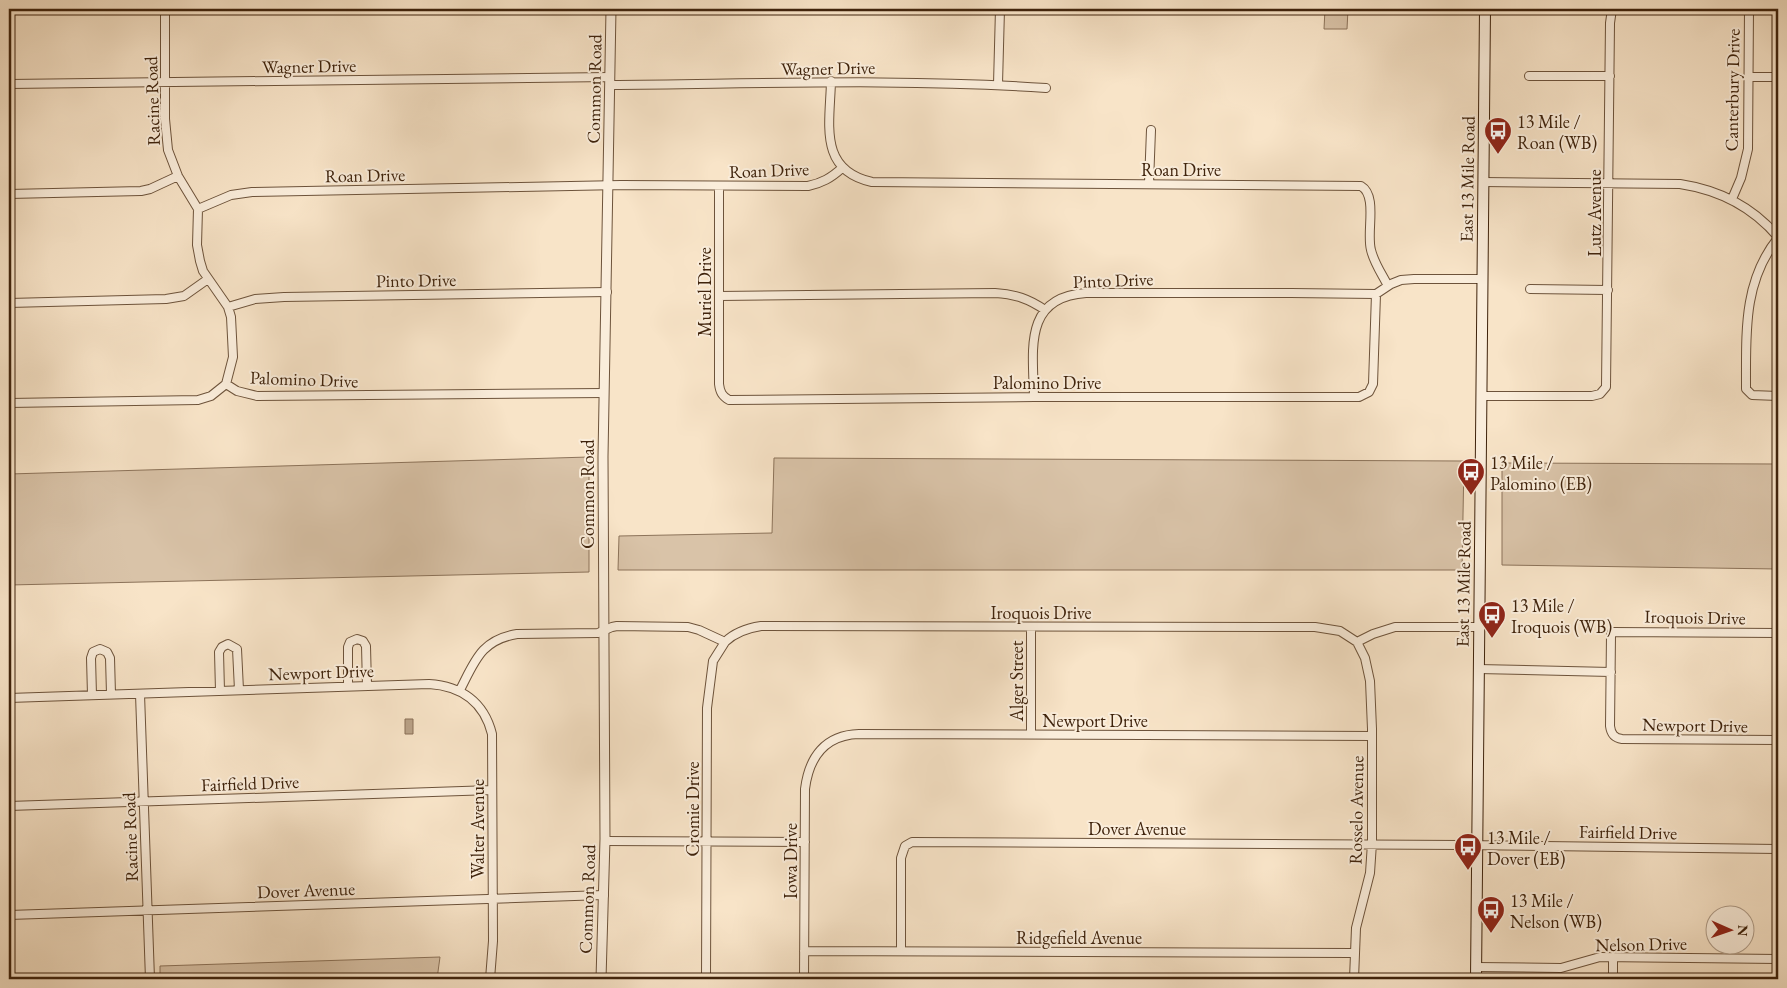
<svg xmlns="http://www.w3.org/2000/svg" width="1787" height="988" font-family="'EB Garamond',serif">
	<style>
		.green { fill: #d9c3a8; stroke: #8c735a }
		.water { fill: #b9a288; stroke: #886f56 }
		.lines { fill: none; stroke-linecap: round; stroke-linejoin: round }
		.minor-casing { stroke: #6d533b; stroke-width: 10 }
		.tertiary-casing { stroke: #6d533b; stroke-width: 11 }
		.secondary-casing { stroke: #3f230c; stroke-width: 12 }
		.minor { stroke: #faeddb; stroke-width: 8 }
		.tertiary { stroke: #faeddb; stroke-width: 9 }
		.secondary { stroke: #faeddb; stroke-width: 10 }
		.labels { text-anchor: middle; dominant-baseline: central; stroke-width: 4; stroke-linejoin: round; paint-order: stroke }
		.street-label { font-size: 18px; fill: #3f230c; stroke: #faeddb }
		.poi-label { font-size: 18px; fill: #3f230c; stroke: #faeddb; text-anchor: start }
	</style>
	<rect width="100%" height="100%" fill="#f8e4c8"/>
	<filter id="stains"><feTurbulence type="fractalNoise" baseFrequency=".004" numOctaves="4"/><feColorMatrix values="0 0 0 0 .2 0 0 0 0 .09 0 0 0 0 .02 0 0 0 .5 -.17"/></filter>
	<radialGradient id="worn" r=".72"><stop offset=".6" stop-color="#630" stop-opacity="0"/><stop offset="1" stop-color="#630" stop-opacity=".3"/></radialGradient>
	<path class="green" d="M1325 9H1348L1347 29H1324Z
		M589 457V572L9 585V474Z
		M774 458 1464 461 1462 570H618L619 536 772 533Z
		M1502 463 1778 464V569L1502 565Z
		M440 957 437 979H160V966Z"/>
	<path class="water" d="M405 719H413V734H405Z"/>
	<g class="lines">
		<defs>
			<path id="minor" d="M165 9V119L168 150 178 176 198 209 197 245 200 261 203 271 228 307 231 317 233 357 226 384
				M1529 76H1610
				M1749 77H1778
				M831 81C830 124 818 170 872 182L1361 186C1378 196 1366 232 1371 250 1374 263 1382 274 1388 286
				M9 84 610 77
				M998 84 1000 9
				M610 85C755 84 901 78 1046 88
				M1483 182 1680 184C1719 190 1752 206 1778 237
				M1149 183 1151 130
				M719 186V384C720 392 722 396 729 400L1034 397H1359L1369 392 1373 384 1376 294
				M9 194 141 191 150 189 178 176
				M1732 199 1741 178 1748 149 1749 9
				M198 209 231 195 252 192 621 185 808 186C822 183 831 178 842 168
				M1778 238C1744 280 1746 330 1746 381V389L1752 395 1778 396
				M1530 289 1608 290
				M719 296 995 293C1015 294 1029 299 1045 310
				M9 303 166 299 184 296 208 279
				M228 307 255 299 284 297 607 292
				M226 384 237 391 257 396 604 393
				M1481 396H1592L1600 394 1606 387 1610 23 1612 9
				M1034 397C1033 350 1023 297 1086 293H1291L1376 294 1391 284 1401 280 1414 279H1482
				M9 403 198 400 211 396 226 384
				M1778 633 1612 632 1611 635 1610 726C1611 734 1614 738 1622 739L1778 740
				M1478 669 1611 672
				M348 686V647L350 642 357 639 363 641 366 646 367 686
				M460 690C475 661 481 640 517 634L598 633 612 627 617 626 688 627 699 630 725 642C734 633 748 628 761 626L1315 627 1340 631 1357 642 1373 634 1395 627H1479
				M220 691 219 652 222 647 228 644 237 649 239 690
				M140 694 150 979
				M92 695 91 658 93 652 100 649 107 652 110 658 111 694
				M9 698 429 684C461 686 484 702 492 734L493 941 490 979
				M1031 734V627
				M9 806 492 790
				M605 841 805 842
				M9 915 604 895
				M804 951 1354 953
				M901 951V858L905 846 912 842 1461 845 1778 849
				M1476 967 1561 968 1600 957 1778 959
				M706 979 707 708 713 661 725 642
				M804 979 805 789C809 757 825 735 859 734L1372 736
				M1354 979 1356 928 1370 873 1372 843V729L1370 681 1365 658 1357 642
				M1613 979V957"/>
			<path id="tertiary" d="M601 979 605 839 603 457 611 9"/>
			<path id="secondary" d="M1476 979 1485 9"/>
		</defs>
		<use href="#minor" class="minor-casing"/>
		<use href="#tertiary" class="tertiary-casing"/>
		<use href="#secondary" class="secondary-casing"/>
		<use href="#minor" class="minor"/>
		<use href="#tertiary" class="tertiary"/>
		<use href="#secondary" class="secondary"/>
	</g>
	<defs>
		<symbol id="bus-pin" viewBox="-11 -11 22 30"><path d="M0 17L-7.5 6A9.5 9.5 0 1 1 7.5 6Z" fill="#8f2418" stroke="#faeddb"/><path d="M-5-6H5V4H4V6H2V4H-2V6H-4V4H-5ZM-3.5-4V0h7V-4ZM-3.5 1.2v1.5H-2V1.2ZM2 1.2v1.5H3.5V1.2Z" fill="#fff"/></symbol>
	</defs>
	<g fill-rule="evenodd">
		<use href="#bus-pin" x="1482" y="115" width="32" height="43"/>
		<use href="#bus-pin" x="1455" y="456" width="32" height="43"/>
		<use href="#bus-pin" x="1476" y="599" width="32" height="43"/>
		<use href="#bus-pin" x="1452" y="831" width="32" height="43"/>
		<use href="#bus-pin" x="1475" y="894" width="32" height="43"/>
	</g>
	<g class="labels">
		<g class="street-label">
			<text transform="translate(309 66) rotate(-1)">Wagner Drive</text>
			<text transform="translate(828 68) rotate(-1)">Wagner Drive</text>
			<text transform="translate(594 89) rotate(-89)">Common Road</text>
			<text transform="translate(1732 90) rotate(-89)">Canterbury Drive</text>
			<text transform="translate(152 101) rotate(-92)">Racine Road</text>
			<text x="1181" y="169">Roan Drive</text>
			<text transform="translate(769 170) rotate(-2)">Roan Drive</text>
			<text transform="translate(365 175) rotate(-1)">Roan Drive</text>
			<text transform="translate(1467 179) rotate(-89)">East 13 Mile Road</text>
			<text transform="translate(1594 213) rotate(-90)">Lutz Avenue</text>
			<text transform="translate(416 280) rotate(-1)">Pinto Drive</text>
			<text transform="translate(1113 280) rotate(-2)">Pinto Drive</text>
			<text transform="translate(704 292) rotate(-90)">Muriel Drive</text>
			<text transform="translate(304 379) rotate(2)">Palomino Drive</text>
			<text x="1047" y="382">Palomino Drive</text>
			<text transform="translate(587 494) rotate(-90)">Common Road</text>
			<text transform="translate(1463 584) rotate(-89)">East 13 Mile Road</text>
			<text x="1041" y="612">Iroquois Drive</text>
			<text transform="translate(1695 617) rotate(1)">Iroquois Drive</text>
			<text transform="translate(321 672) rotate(-2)">Newport Drive</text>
			<text transform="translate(1016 681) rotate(-90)">Alger Street</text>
			<text x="1095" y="720">Newport Drive</text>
			<text transform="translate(1695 725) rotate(1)">Newport Drive</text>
			<text transform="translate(250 783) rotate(-2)">Fairfield Drive</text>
			<text transform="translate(692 809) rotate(-90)">Cromie Drive</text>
			<text transform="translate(1356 810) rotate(-89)">Rosselo Avenue</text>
			<text x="1137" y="828">Dover Avenue</text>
			<text transform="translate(477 829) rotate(-90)">Walter Avenue</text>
			<text transform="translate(1628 832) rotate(1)">Fairfield Drive</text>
			<text transform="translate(130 837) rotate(-92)">Racine Road</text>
			<text transform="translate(790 861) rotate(-90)">Iowa Drive</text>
			<text transform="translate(306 890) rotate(-2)">Dover Avenue</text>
			<text transform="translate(587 899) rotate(-88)">Common Road</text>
			<text x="1079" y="937">Ridgefield Avenue</text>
			<text transform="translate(1641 944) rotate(-1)">Nelson Drive</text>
		</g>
		<g class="poi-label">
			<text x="1517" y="121">13 Mile /<tspan x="1517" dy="21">Roan (WB)</tspan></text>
			<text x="1490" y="462">13 Mile /<tspan x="1490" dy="21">Palomino (EB)</tspan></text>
			<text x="1511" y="605">13 Mile /<tspan x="1511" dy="21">Iroquois (WB)</tspan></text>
			<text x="1487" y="837">13 Mile /<tspan x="1487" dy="21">Dover (EB)</tspan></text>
			<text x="1510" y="900">13 Mile /<tspan x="1510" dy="21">Nelson (WB)</tspan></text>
		</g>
	</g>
	<rect width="1787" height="988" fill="none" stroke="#f8e4c8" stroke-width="30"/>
	<rect x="10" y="10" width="1767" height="968" fill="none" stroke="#3f230c" stroke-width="2.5"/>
	<rect x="15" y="15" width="1757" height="958" fill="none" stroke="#3f230c"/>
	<g transform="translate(1730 930) rotate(92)"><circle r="24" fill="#faeddb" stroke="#af9c88"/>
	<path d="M0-4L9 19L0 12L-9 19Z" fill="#8f2418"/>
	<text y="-8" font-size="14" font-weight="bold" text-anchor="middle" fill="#3f230c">N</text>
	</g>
	<rect width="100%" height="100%" filter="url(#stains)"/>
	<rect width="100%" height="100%" fill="url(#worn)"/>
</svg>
